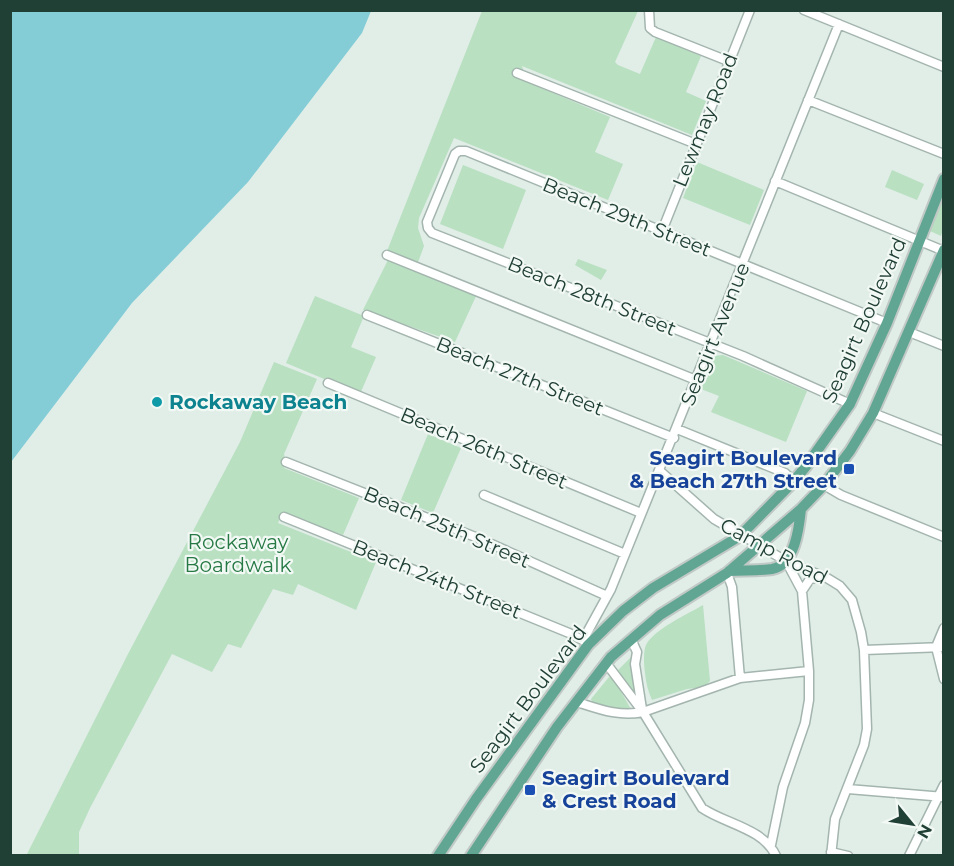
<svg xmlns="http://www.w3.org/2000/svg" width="954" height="866" font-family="Montserrat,sans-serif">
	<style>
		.green { fill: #b8e0c1 }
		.water { fill: #84cdd7 }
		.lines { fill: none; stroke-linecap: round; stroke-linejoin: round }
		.minor-casing { stroke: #a3b5ae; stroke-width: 11 }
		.major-casing { stroke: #c1c9c6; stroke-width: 14 }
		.minor { stroke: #fff; stroke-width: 8 }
		.major { stroke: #61a692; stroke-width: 10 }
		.culture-dot { fill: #0f9aa8; stroke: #f2f9f5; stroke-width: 2 }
		.transit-dot { fill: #1a4fb4; stroke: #f2f9f5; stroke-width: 2 }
		.labels { text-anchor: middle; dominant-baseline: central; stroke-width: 4.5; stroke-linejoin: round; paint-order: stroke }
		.street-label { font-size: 20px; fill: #203f35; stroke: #f2f9f5 }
		.culture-label { font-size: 20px; font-weight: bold; fill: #0d838f; stroke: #f2f9f5; text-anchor: start }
		.transit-label { font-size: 20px; font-weight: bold; fill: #164399; stroke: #f2f9f5; text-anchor: end }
		.park-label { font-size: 20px; fill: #267944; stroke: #f2f9f5 }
	</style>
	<rect width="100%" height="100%" fill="#e1ede7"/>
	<path class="green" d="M482 11H638L615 62 618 65 640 74 656 37 701 56 686 92 706 101 692 135 522 66 527 82 610 117 595 152 623 164 608 200 454 138 419 218 418 228 424 246 417 265 387 251Z
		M697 162 764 190 750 225 683 198Z
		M463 165 526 190 503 249 440 224Z
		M892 170 924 184 917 200 885 187Z
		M943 199V229L941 236 930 231Z
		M387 256 477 294 455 342 363 310 387 262Z
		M578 259 607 270 601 280 575 265Z
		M315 296 364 316 351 347 376 357 360 394 286 363Z
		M723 355 807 391 786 442 711 412 719 396 701 389 714 356Z
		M274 362 317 379 284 454 286 462 284 468 359 498 343 535 282 514 278 523 376 562 356 610 298 584 293 595 273 589 241 648 228 644 212 672 172 654 90 808 79 832V855L26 856 128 654 240 442Z
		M428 434 461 448 433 513 401 500Z
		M703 605 710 681 704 687 687 689 652 700C648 691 646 683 645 673 644 666 643 652 646 645 654 629 688 614 703 605Z
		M632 656 634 683 638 701 618 670Z
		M609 677 614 679 633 713 592 702 591 699Z"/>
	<path class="water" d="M11 10 371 11 362 33 248 182 132 303 11 462Z"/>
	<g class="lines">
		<defs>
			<path id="minor" d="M649 10 650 28 655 32 728 61
				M804 10 944 67
				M517 73 696 144
				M808 100 944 154
				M775 181 944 251
				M662 231 750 10
				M387 255 696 380
				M367 315 674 438
				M909 332 944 346
				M328 383 641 513
				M850 404 743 356 432 233 428 228 427 222 455 154 459 151H466L887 323
				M873 413 944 441
				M677 429 785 473 794 481
				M286 462 478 538 607 596
				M660 471 714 519 786 561 827 578 840 586 852 600 861 632 864 650 867 729 864 745 835 819 831 856
				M824 485 841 495 944 537
				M484 495 625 554
				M284 517 569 633 586 642
				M727 573 732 587 740 678
				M802 591 810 579 821 577
				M944 628 936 647 944 679
				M631 639 637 652 635 664 642 709
				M583 640 611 589 839 24
				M864 650 944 647
				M606 663 643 712 702 808C725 824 763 828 776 856
				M577 702C599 709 619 717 643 712L740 678 809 671
				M848 789 944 797
				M771 845 783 787 805 723 809 700V671L802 591 786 561
				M831 852 848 856
				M909 856 944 785"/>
			<path id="major" d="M729 571C743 570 758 571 772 569 795 565 799 528 801 509
				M438 856 476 799 588 645 623 611 653 588 740 536 794 481 807 465 850 404 887 323 944 179
				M471 856 557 727 611 657 660 615 727 573 801 509 824 485 850 451 873 413 944 250"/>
		</defs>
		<use href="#minor" class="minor-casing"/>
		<use href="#major" class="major-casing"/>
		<use href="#minor" class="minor"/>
		<use href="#major" class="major"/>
	</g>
	<circle class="culture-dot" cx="157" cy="402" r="6"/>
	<g class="transit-dot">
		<rect x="843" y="463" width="12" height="12" rx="3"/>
		<rect x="524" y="784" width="12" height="12" rx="3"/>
	</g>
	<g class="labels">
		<g class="street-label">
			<text transform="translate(705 120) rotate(-68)">Lewmay Road</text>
			<text transform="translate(627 217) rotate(22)">Beach 29th Street</text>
			<text transform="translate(592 296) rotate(22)">Beach 28th Street</text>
			<text transform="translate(864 320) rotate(-66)">Seagirt Boulevard</text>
			<text transform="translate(715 334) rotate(-68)">Seagirt Avenue</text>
			<text transform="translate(520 376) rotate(22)">Beach 27th Street</text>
			<text transform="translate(484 448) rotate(23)">Beach 26th Street</text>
			<text transform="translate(447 527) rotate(23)">Beach 25th Street</text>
			<text transform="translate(774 551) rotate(28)">Camp Road</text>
			<text transform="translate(437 579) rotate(22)">Beach 24th Street</text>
			<text transform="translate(528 699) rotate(-53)">Seagirt Boulevard</text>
		</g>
		<g class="culture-label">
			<text x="169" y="402">Rockaway Beach</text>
		</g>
		<g class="transit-label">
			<text x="837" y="458">Seagirt Boulevard<tspan x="837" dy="23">&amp; Beach 27th Street</tspan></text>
			<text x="542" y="778" text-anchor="start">Seagirt Boulevard<tspan x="542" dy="23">&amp; Crest Road</tspan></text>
		</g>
		<g class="park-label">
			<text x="238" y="542">Rockaway<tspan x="238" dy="23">Boardwalk</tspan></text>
		</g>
	</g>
	<rect width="954" height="866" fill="none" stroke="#203f35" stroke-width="24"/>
	<g transform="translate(912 824) rotate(120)" stroke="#f2f9f5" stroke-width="4.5" paint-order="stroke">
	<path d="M0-4.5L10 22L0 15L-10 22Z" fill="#203f35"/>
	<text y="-9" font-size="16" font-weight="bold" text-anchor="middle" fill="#203f35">N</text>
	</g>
</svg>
